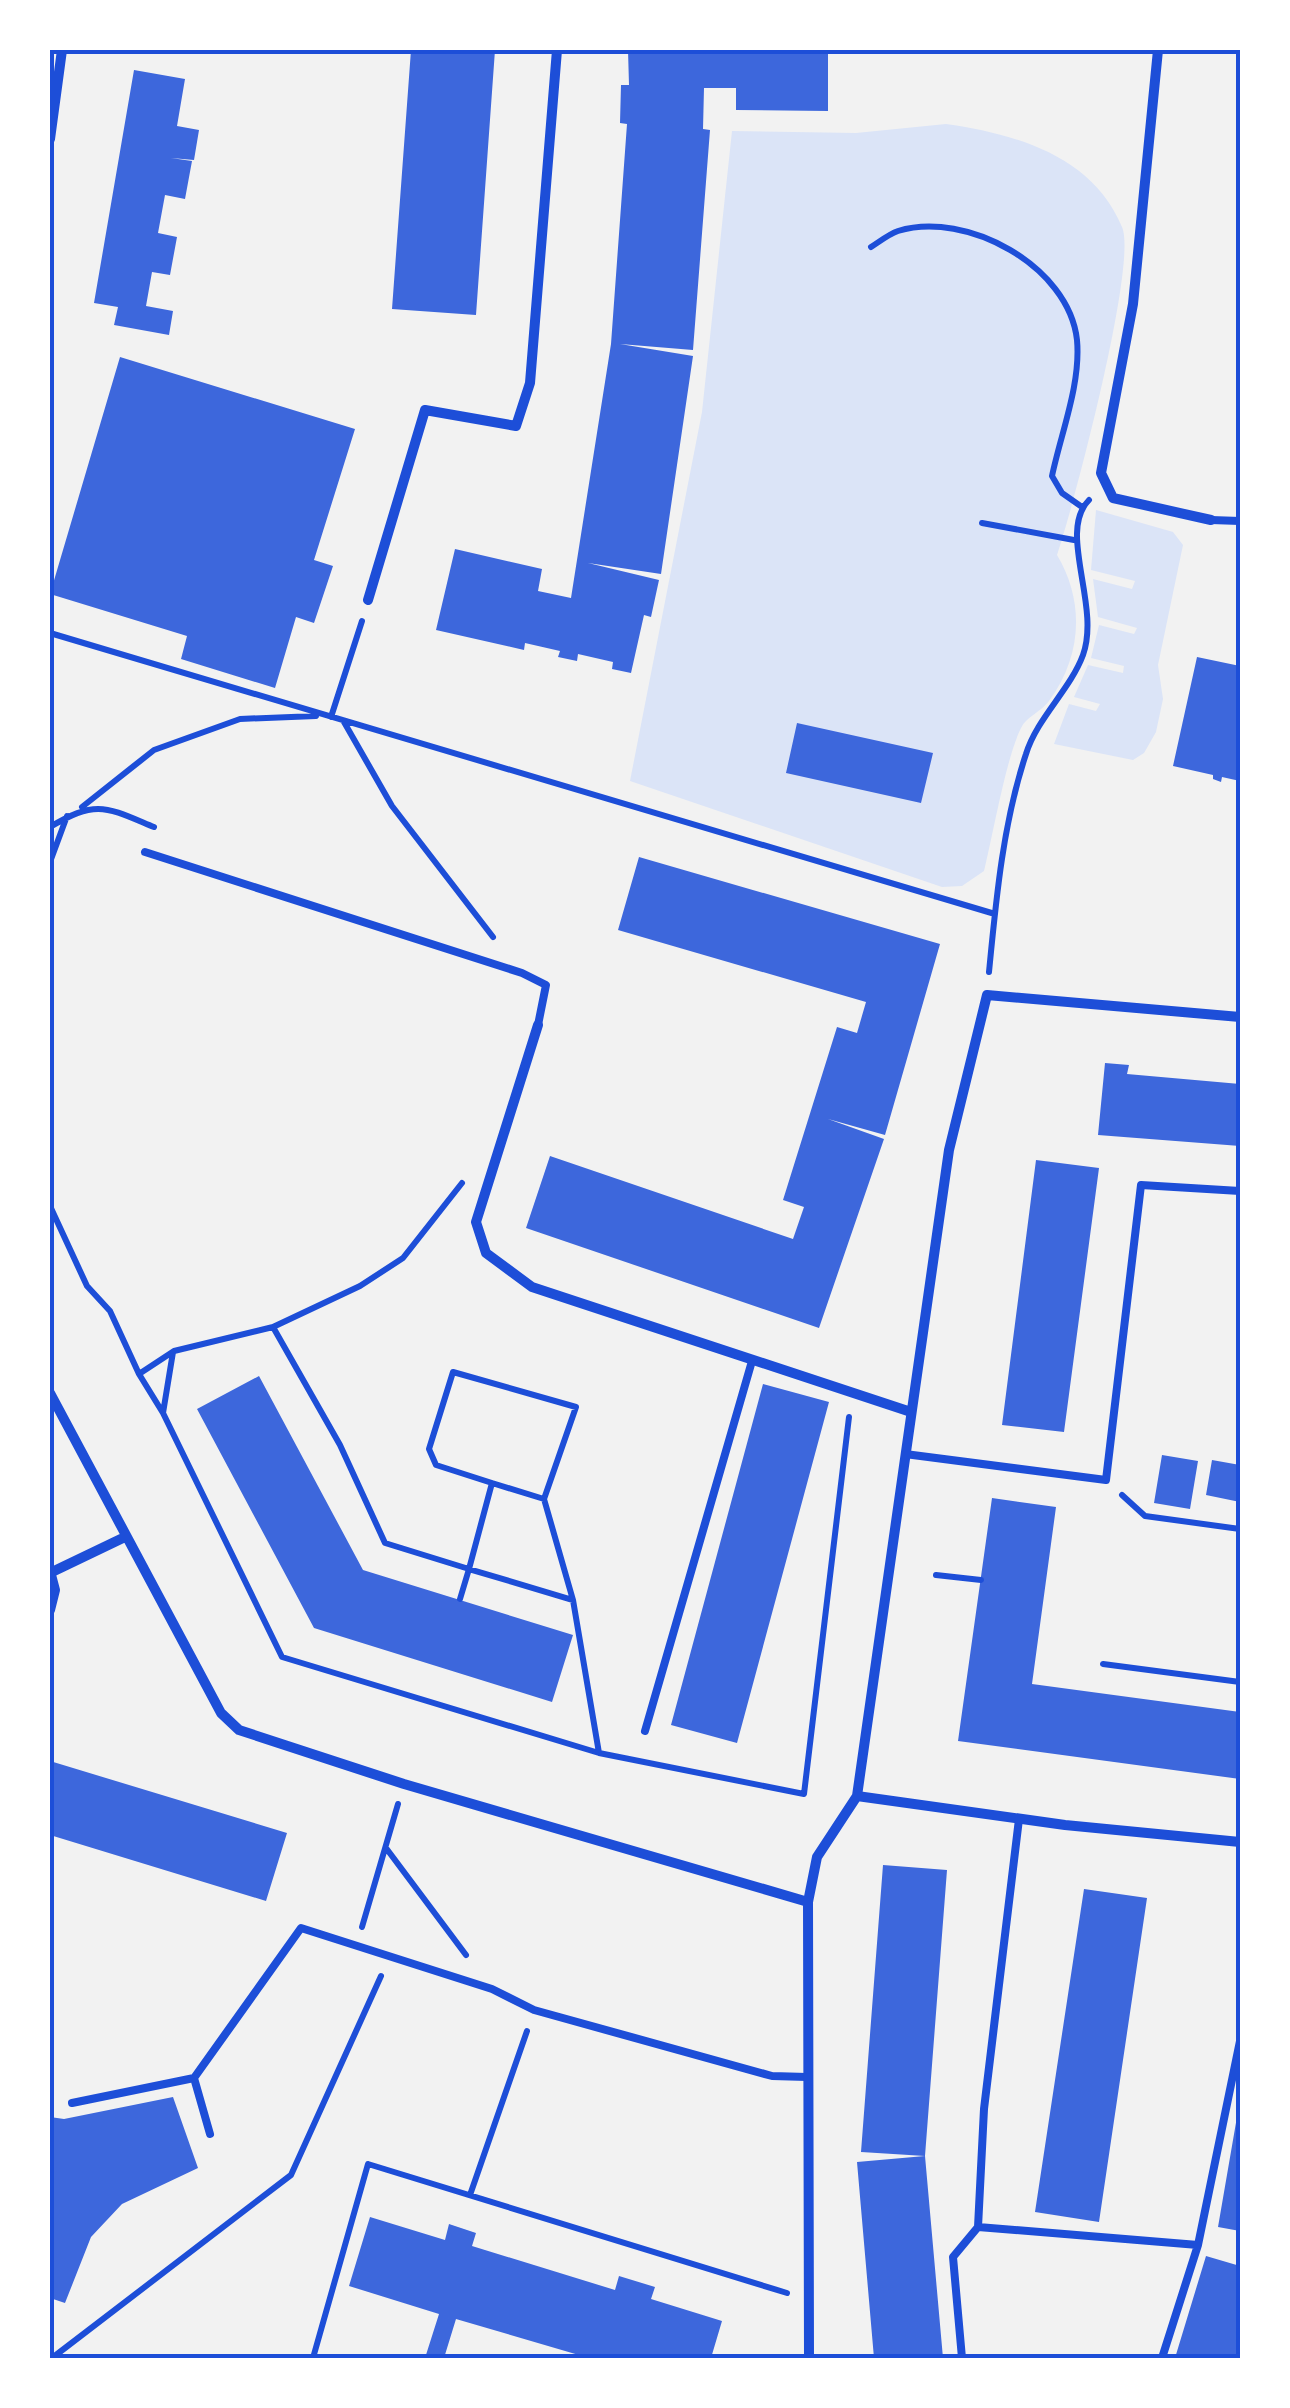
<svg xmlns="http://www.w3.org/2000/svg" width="1290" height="2408" font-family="Karla,sans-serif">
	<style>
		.green { fill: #dbe4f7 }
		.building { fill: #3d67dc }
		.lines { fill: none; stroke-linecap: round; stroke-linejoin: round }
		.path { stroke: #1d4ed8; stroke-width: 6 }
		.service { stroke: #1d4ed8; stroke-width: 8 }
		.minor { stroke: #1d4ed8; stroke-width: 10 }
		.neatline { fill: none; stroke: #1d4ed8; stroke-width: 4 }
	</style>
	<rect width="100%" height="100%" fill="#f2f2f2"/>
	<path class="green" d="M946 124C1015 134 1092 155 1122 227 1138 263 1073 508 1057 555 1085 602 1082 656 1049 701 1042 711 1026 717 1021 728 1006 758 993 835 984 871L962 886 942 887 630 781 702 412 732 131 856 133Z
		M1096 510 1173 532 1183 545 1158 665 1163 699 1156 732 1144 753 1133 760 1054 744 1069 704 1096 711 1100 704 1074 697 1088 665 1123 673 1124 666 1091 658 1099 625 1134 634 1137 628 1098 617 1093 579 1132 589 1135 581 1091 570Z"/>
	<path class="building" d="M411 50H495L476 315 392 309Z
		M628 50H828V111L736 110V88H704L703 129 710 130 693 350 620 344 693 356 661 574 588 563 659 580 651 617 644 615 631 673 612 669 613 662 578 654 577 661 558 657 560 651 525 643 524 650 436 630 455 549 542 569 538 591 571 598 611 344 627 124 620 123 621 85H629Z
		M134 70 185 79 177 126 199 130 194 160 171 158 192 161 185 199 165 195 158 233 177 237 170 275 152 272 146 306 173 311 169 335 114 325 118 307 94 303Z
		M120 357 355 429 314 560 333 566 314 623 296 617 275 688 181 659 187 636 50 594Z
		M1197 657 1240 666V781L1222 777 1221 782 1213 779V775L1173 766Z
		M797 723 933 753 921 803 786 773Z
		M639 857 940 944 885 1135 828 1119 884 1139 819 1328 526 1228 550 1156 793 1239 804 1207 783 1200 837 1027 857 1033 866 1002 618 930Z
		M1105 1063 1129 1065 1127 1074 1240 1084V1146L1098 1135Z
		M1036 1160 1099 1168 1064 1432 1002 1425Z
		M259 1376 363 1570 573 1635 552 1702 314 1628 197 1409Z
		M763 1384 829 1402 737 1743 671 1725Z
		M1162 1455 1198 1461 1190 1509 1154 1503Z
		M1212 1460 1240 1465V1502L1206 1495Z
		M992 1498 1056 1507 1032 1684 1240 1712V1779L958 1741Z
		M50 1761 287 1833 266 1901 50 1835Z
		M883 1865 947 1870 925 2156 943 2358H874L857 2162 925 2156 861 2152Z
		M1084 1889 1147 1898 1099 2222 1035 2212Z
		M173 2097 198 2168 122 2204 91 2237 65 2303 50 2298V2117L64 2119Z
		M1238 2111 1240 2112V2231L1218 2227Z
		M370 2217 445 2240 449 2224 476 2233 472 2246 615 2290 619 2276 655 2287 651 2299 722 2321 711 2358H589L456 2319 444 2358H425L439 2314 349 2286Z
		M1206 2256 1240 2266V2358H1175Z"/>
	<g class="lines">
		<path class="path" d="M871 247C879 242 889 234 898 231 966 210 1069 266 1077 340 1081 384 1061 433 1052 476L1062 493 1082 507
			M982 523 1074 540
			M50 633 995 914
			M331 717 362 621
			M344 722 392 806 493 937
			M82 807 154 750 240 719 316 716
			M50 827C97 799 106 807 154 827
			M50 862 67 816
			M989 972C996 900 1003 823 1026 754 1037 718 1070 690 1083 655 1101 605 1057 532 1089 500
			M50 1206 87 1286 110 1311 139 1374 174 1351 273 1327 360 1286 403 1258 462 1183
			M273 1327 340 1445 385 1543 469 1569 492 1483 436 1465 429 1449 453 1372 576 1407 544 1499 573 1600 469 1569 460 1599
			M139 1374 163 1413 173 1352
			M163 1413 282 1657 599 1753 573 1600
			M492 1483 544 1499
			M1122 1495 1145 1516 1240 1529
			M936 1575 981 1580
			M1103 1664 1240 1682
			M599 1753 804 1794 849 1417
			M386 1848 466 1955
			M362 1927 398 1804
			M470 2195 527 2031
			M52 2358 291 2175 381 1976
			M313 2358 368 2164 787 2293"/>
		<path class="service" d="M1211 520 1240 521
			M145 852 522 973 546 985 538 1025
			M905 1454 1106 1480 1141 1185 1240 1191
			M645 1731 752 1361
			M1019 1819 984 2109 978 2227 1198 2245 1240 2041
			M194 2078 210 2134
			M72 2103 194 2078 301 1928 492 1989 534 2010 772 2076 807 2077
			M962 2358 953 2257 978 2227
			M1162 2358 1198 2245"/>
		<path class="minor" d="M1158 50 1133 304 1101 473 1113 498 1211 520
			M50 139 62 50
			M368 600 425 410 516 426 530 383 557 50
			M538 1025 476 1222 486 1253 532 1287 911 1412
			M50 1393 221 1713 239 1730 404 1784 808 1902
			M50 1571 55 1590 50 1610
			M52 1572 125 1537
			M857 1796 1065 1825 1240 1842
			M809 2358 808 1902 817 1857 857 1796 949 1150 987 995 1240 1017"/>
	</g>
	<rect width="1290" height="2408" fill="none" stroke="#ffffff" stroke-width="105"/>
	<rect x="52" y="52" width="1186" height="2304" class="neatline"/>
</svg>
